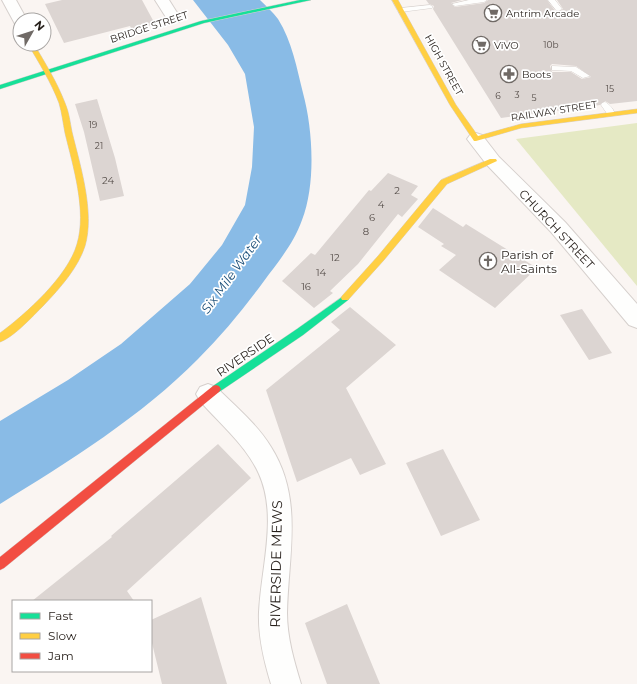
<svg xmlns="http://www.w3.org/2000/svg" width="637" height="684" font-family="Montserrat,sans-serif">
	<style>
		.green { fill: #e5e9c4 }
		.water { fill: #89bbe6 }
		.building { fill: #dcd5d2; fill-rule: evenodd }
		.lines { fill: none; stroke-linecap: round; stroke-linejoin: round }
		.lane-casing { stroke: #d6d0cd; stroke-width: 1 }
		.street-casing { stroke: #d6d0cd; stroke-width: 2 }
		.fast-casing { stroke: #d6d0cd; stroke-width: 1 }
		.slow-casing { stroke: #d6d0cd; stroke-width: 1 }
		.jam-casing { stroke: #d6d0cd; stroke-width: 1 }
		.lane { fill: #fefefd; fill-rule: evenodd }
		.street { fill: #fefefd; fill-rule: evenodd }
		.fast { fill: #16e098; fill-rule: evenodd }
		.slow { fill: #ffcf43; fill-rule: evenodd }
		.jam { fill: #f24e42; fill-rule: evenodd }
		.labels { text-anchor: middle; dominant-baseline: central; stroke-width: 3.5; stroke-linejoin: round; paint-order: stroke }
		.far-number-label { font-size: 9px; fill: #544c48 }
		.far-poi-label { font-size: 10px; fill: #261f1a; stroke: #fff; text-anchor: start }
		.far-street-label { font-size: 10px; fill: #261f1a; stroke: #fff }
		.number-label { font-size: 10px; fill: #544c48 }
		.street-label { font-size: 12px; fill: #261f1a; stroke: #fff }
		.poi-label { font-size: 12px; fill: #261f1a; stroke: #fff; text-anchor: start }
		.water-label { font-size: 13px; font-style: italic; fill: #1a4e78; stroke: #fff }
		.near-street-label { font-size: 14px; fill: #261f1a; stroke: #fff }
	</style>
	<rect width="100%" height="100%" fill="#faf5f2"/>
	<path class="green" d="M637 123V286L516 139Z"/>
	<path class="water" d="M193 0H260C266 6 273 12 278 19 292 41 297 69 303 93 313 130 316 184 302 220 294 243 278 262 264 281 244 308 222 335 198 359 142 416 68 462 0 504V421L68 380 121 344 190 284 222 245 245 205 252 167 254 127 245 74 228 45Z"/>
	<path class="building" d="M62 0H142L155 24 132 30 130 26 64 43 45 4Z
		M426 0H462L451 3 455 7 484 3 488 0H547L556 12 563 9 557 0H637V101L610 104 605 101 600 105 501 118 433 9 434 6 429 4ZM552 64 576 66 591 77 582 79 571 72H552L550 66Z
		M97 99 115 158 124 196 100 201 84 132 75 104Z
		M388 173 418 186 411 195 418 199 402 217 398 214 358 264 330 291 333 293 314 308 282 281 311 253 315 255 369 190 371 191Z
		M433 208 463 227 466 224 537 268 495 308 439 270 456 255 441 246 444 244 418 227Z
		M350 307 396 345 346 388 386 464 360 475 351 458 297 482 266 390 340 330 331 322Z
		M582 309 612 353 589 360 560 315Z
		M218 444 251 478 127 591 134 601H32L112 537 111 536Z
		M443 449 480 520 441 536 406 463Z
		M201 597 227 684H162L151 639V620Z
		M347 604 380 684H327L305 623Z"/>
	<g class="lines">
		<defs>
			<path id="lane" d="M469 0H487L484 2 455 6 452 4Z
				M548 0H555L562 9 560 10H556Z
				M430 5 433 7 432 8 401 12 397 10 401 8Z
				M552 66 576 67 590 76 583 78 571 71 552 70Z
				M605 102C609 104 616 111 614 115H608L601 105 602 103Z"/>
			<path id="street" d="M2 0H16L27 20H20V25L15 24Z
				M155 0H169L181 19 179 22H169Z
				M476 133 482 135 499 157 565 222 637 304V328L629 325 551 232 487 165 467 139 470 135Z
				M208 384 216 387C235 406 257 424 271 447 304 499 288 556 287 613 287 637 294 661 301 684H271C264 661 258 637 259 612 261 568 278 516 259 474 246 445 220 424 200 401L196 394 200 387Z"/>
			<path id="fast" d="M300 0H311L204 23 0 89V85L201 21Z
				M345 295 349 298 348 300 303 335 219 392 216 393 213 392 211 389 213 386 297 329Z"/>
			<path id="slow" d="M392 0H398L456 105 478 136 521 124 637 109V113L521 128 476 141H474L450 105Z
				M28 44H34C45 63 57 82 65 103 69 112 70 122 72 132 80 165 95 212 85 246 78 268 60 288 44 305 33 316 14 337 0 342V333C26 314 68 276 77 244 87 211 73 166 65 133 63 123 62 113 59 103 51 82 39 63 28 44Z
				M490 159H496L497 161 447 184 384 260 348 300H342L341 298 342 296 378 256 441 180Z"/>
			<path id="jam" d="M216 385 219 386 221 389 219 392 4 568 0 570V557L213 386Z"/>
		</defs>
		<use href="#lane" class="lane-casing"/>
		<use href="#street" class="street-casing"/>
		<use href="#fast" class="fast-casing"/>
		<use href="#slow" class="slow-casing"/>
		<use href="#jam" class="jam-casing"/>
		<use href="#lane" class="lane"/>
		<use href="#street" class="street"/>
		<use href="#fast" class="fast"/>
		<use href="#slow" class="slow"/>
		<use href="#jam" class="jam"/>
	</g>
	<defs>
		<symbol id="supermarket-ring" viewBox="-11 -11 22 22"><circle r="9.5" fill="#fff" stroke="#706a66" stroke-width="1.5"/><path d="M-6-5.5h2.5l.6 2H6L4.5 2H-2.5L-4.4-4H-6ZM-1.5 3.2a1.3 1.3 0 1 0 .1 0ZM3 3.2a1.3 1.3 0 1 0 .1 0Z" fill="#706a66"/></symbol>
		<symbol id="pharmacy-ring" viewBox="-11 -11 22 22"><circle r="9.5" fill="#fff" stroke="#706a66" stroke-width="1.5"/><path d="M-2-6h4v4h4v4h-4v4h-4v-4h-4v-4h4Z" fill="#706a66"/></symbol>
		<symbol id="church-ring" viewBox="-11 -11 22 22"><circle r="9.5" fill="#fff" stroke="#706a66" stroke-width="1.5"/><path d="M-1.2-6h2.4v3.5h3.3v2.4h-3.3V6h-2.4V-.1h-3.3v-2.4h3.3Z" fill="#706a66"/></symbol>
	</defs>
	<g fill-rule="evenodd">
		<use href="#supermarket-ring" x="483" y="3" width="20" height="20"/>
		<use href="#supermarket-ring" x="471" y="35" width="20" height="20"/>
		<use href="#pharmacy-ring" x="499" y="64" width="20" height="20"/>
		<use href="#church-ring" x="478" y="251" width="20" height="20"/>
	</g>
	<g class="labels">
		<g class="far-number-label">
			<text x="551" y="44">10b</text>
			<text x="610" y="88">15</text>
			<text x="517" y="94">3</text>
			<text x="498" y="95">6</text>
			<text x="534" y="97">5</text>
			<text x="93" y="124">19</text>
			<text x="99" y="145">21</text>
		</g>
		<g class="far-poi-label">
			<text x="506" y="13">Antrim Arcade</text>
			<text x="494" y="45">ViVO</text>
			<text x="522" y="74">Boots</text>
		</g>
		<g class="far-street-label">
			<text transform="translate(149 27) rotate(-18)">BRIDGE STREET</text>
			<text transform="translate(444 65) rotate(61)">HIGH STREET</text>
			<text transform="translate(554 111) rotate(-9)">RAILWAY STREET</text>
		</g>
		<g class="number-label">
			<text x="108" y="180">24</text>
			<text x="397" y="190">2</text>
			<text x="381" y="204">4</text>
			<text x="372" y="217">6</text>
			<text x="366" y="231">8</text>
			<text x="335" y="257">12</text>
			<text x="321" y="272">14</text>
			<text x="306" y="286">16</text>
		</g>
		<g class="street-label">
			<text transform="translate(557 229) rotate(47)">CHURCH STREET</text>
			<text transform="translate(245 355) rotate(-34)">RIVERSIDE</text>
		</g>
		<g class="poi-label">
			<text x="501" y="254">Parish of<tspan x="501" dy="14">All-Saints</tspan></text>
		</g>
		<g class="water-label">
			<text transform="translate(231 274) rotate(-54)">Six Mile Water</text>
		</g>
		<g class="near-street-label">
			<text transform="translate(276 564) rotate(-89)">RIVERSIDE MEWS</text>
		</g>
	</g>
	<rect x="12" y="600" width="140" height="72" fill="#ffffff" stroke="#a8a5a3"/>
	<rect x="20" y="613" width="20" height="6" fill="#16e098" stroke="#a8a5a3"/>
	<text x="48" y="620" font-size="12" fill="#261f1a">Fast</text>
	<rect x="20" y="633" width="20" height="6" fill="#ffcf43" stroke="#a8a5a3"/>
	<text x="48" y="640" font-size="12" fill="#261f1a">Slow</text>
	<rect x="20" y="653" width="20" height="6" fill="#f24e42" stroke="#a8a5a3"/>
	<text x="48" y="660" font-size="12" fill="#261f1a">Jam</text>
	<g transform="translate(32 32) rotate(51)"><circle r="19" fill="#ffffff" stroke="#a8a5a3"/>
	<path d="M0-3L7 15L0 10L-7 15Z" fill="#706a66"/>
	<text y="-6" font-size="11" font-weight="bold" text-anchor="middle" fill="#261f1a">N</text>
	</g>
</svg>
